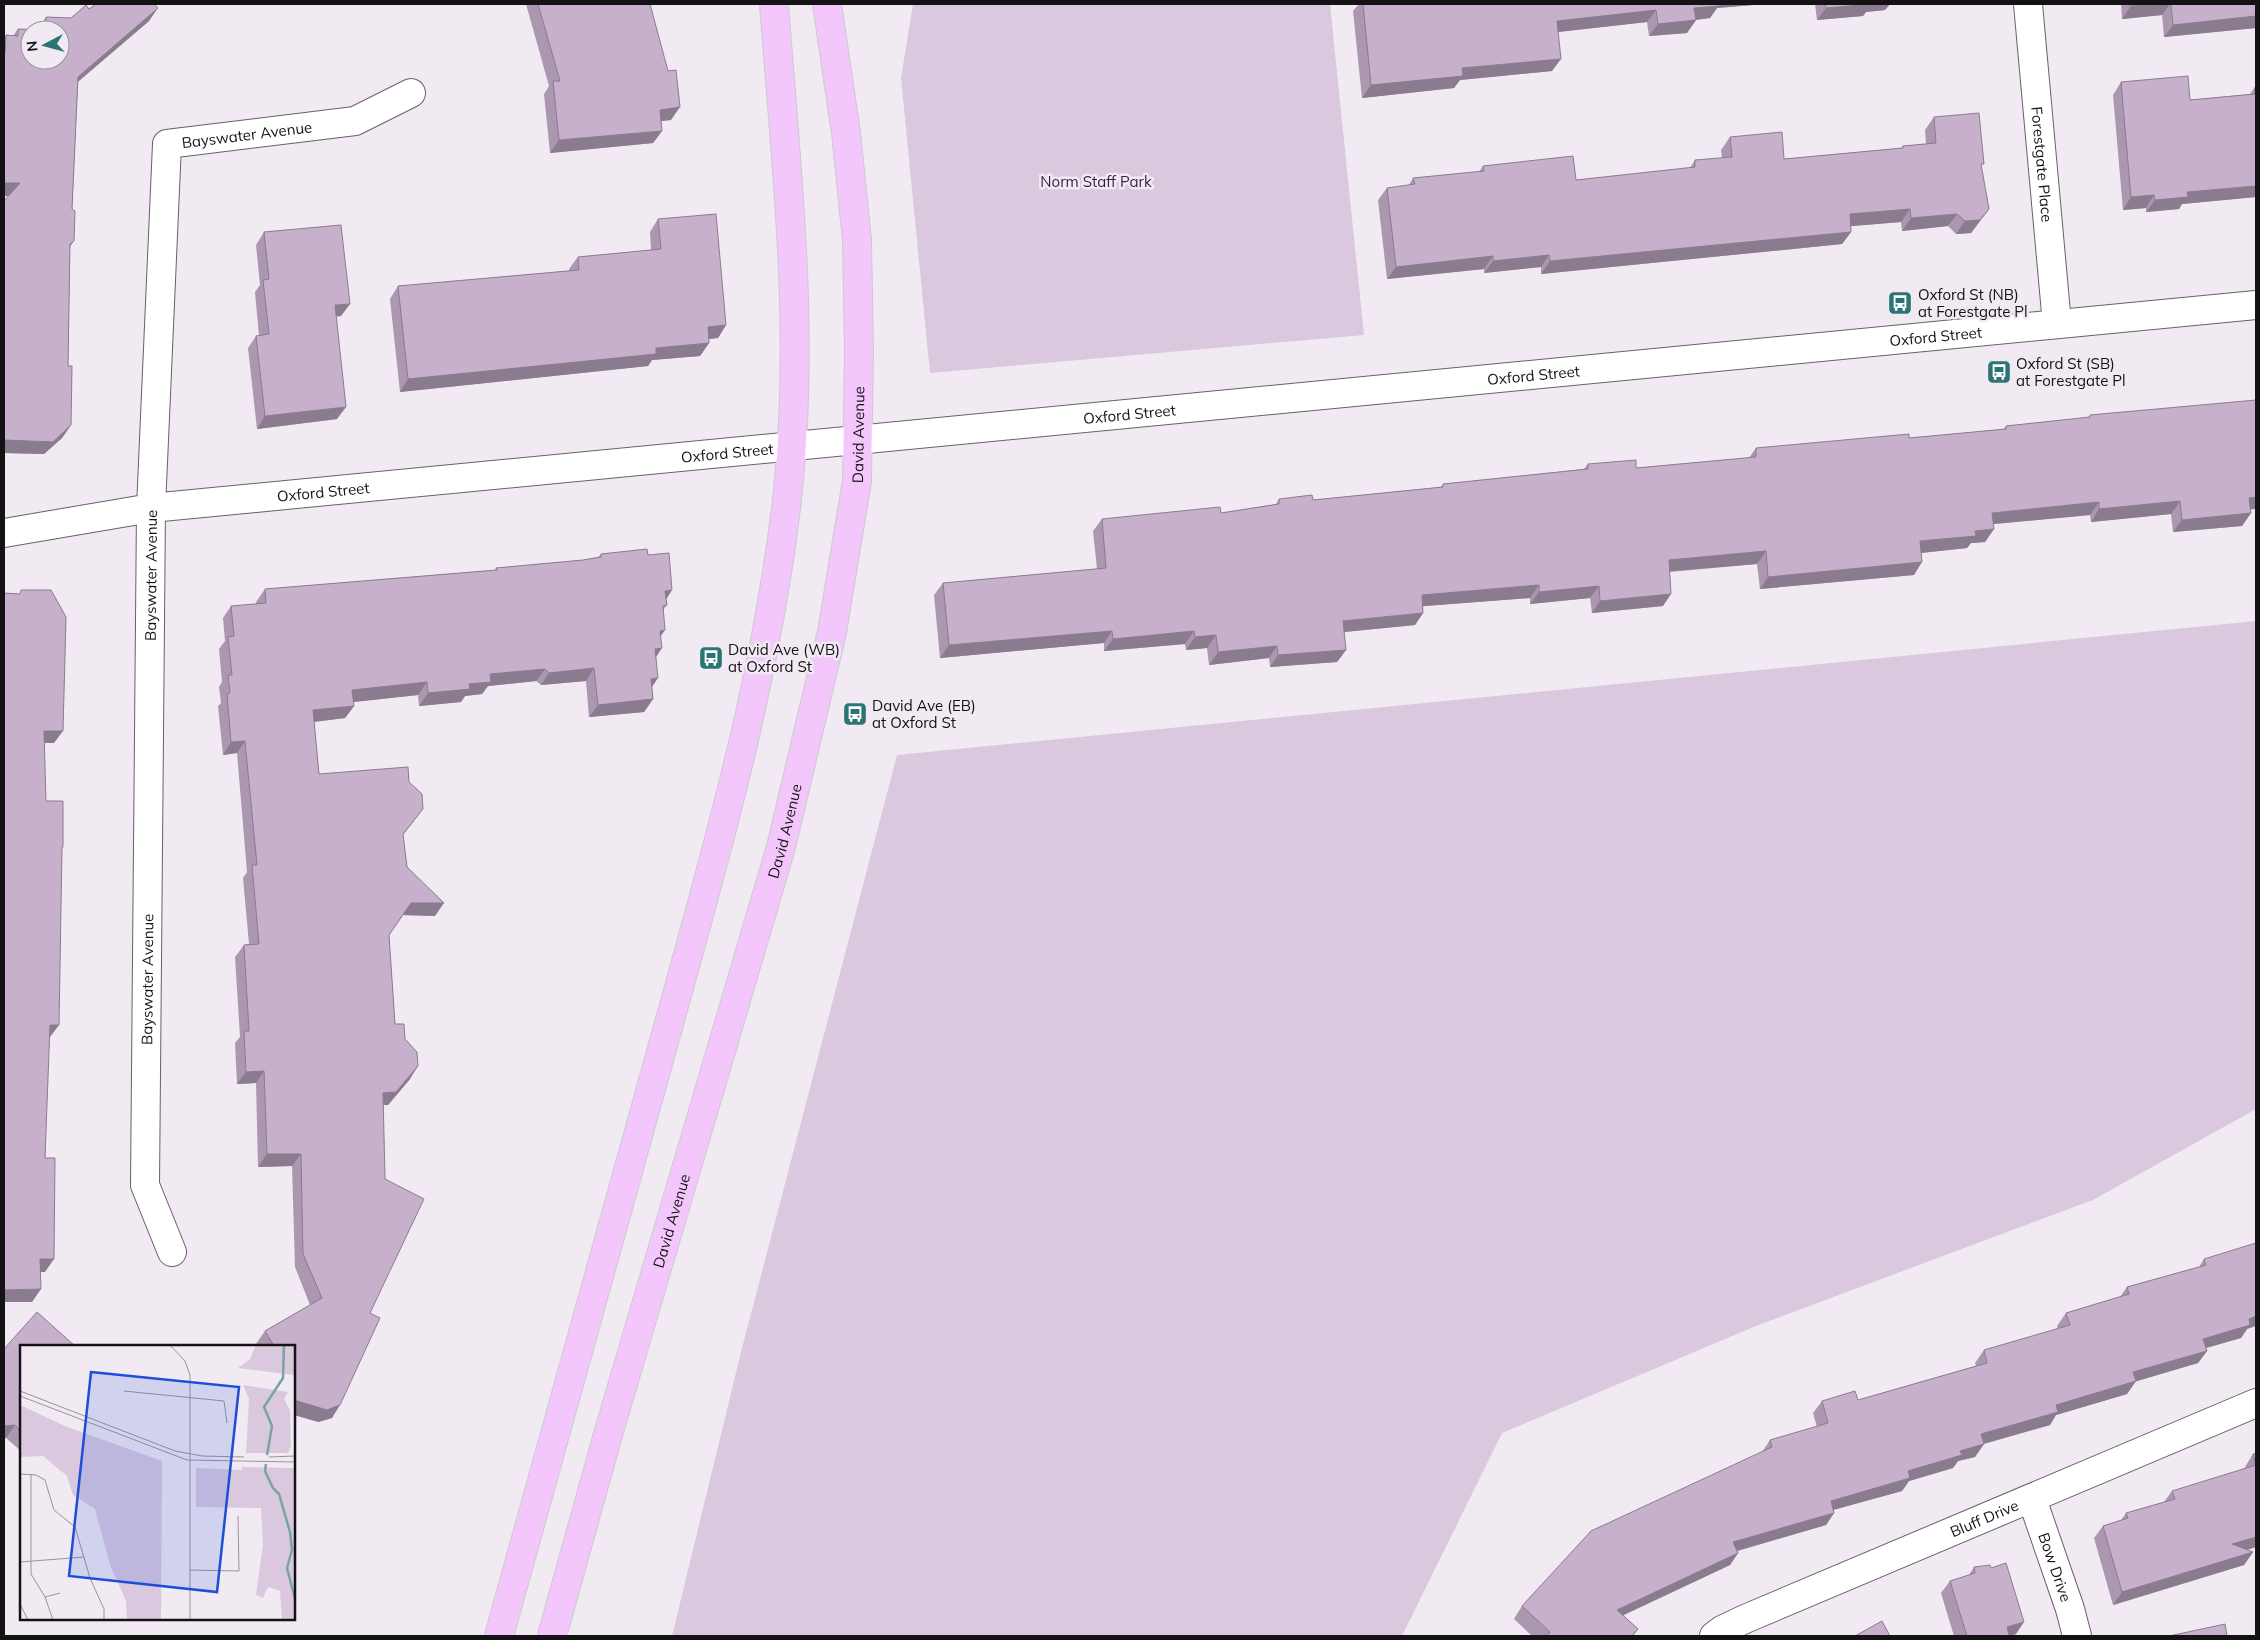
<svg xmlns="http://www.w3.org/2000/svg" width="2260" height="1640" font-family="Mulish,sans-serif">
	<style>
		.green { fill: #dac9de }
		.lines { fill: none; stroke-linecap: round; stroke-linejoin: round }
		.minor-casing { stroke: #676168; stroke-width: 30 }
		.major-casing { stroke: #cccbcc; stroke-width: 30 }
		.minor { stroke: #fff; stroke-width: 28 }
		.major { stroke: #f3c7fc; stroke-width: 28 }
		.wall { fill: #ab97af }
		.shaded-wall { fill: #8b7b8e }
		.building { fill: #c7b0cb; stroke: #8b7b8e; fill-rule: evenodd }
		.labels { text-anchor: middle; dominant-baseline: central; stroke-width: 5; stroke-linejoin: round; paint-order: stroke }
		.street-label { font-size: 15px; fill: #151216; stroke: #f1eaf3 }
		.park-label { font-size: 15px; fill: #3b1d42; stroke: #f1eaf3 }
		.poi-label { font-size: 15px; fill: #151216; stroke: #f1eaf3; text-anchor: start }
		.inset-river { fill: none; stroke: #7aa3a3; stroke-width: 2.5 }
		.inset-road { fill: none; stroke: #99949b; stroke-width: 1 }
		.view { fill: #1d4ed8; fill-opacity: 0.15; stroke: #1d4ed8; stroke-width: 2.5 }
		.inset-edge { fill: none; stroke: #151216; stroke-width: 2.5 }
	</style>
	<rect width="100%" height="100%" fill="#f1eaf3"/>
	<path class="green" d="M913 4H1330L1364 335 930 373 901 78Z
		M2256 621V1109L2093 1200 1756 1326 1502 1433 1402 1636H672L741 1352 897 755Z"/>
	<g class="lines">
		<defs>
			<g id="minor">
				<path id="s1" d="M2028 4 2057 324"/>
				<path id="s2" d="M4 533 151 508 2256 305"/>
				<path id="s3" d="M172 1252 145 1185 151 508 167 144 355 121 411 93"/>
				<path id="s4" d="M2032 1499 2070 1609 2077 1636"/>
				<path id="s5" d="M1714 1636 1722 1630 1745 1619 2256 1403"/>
			</g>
			<g id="major">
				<path d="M499 1636C554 1437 610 1237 665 1038 715 857 768 676 788 490 805 328 786 165 774 4"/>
				<path id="s6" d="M552 1636 609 1431 781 847 832 632 851 517 857 481 859 351 857 240 846 133 827 4"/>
			</g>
		</defs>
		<use href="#minor" class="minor-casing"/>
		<use href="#major" class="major-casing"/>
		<use href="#minor" class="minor"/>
		<use href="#major" class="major"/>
	</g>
	<path class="wall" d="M526 4H650L671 120 661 121 662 131 653 143 550 153 544 94 549 86Z
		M1359 4H1765L1717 8 1710 18 1696 20 1687 33 1649 36 1647 22 1558 32 1552 71 1460 80 1454 88 1362 98 1353 11Z
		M1815 4H1890L1885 10 1866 12 1863 16 1817 20Z
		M2121 4H2256V28L2164 37 2162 15 2122 19Z
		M89 9 149 21 78 82 72 209 74 241 70 247 68 366 71 425 62 438 44 454 4 453V201L8 196H4V38L6 35 13 36 18 29 38 30 46 17 71 18Z
		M2121 82 2190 100 2250 94 2255 87 2256 197 2182 204 2179 209 2146 212V208L2123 210 2113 95Z
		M1934 117 1981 167 1989 209 1971 233 1956 234 1948 226 1902 231 1901 222 1851 226V232L1842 244 1541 274V267L1484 273V269L1387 279 1378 200 1387 188 1409 185 1413 178 1479 172 1483 166 1576 180 1690 168 1695 160 1722 158 1721 150 1730 137 1784 159 1901 148 1903 146 1926 144 1925 130Z
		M658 219 726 325 718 338 708 339 709 343 700 356 652 360 648 366 400 392 390 299 398 286 569 271V269L578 257 651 250 650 232Z
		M264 232 341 316H336L337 419 257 429 248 348 256 336H259L255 292 260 285 256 245Z
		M2090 415 2256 509H2250L2251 513 2242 526 2173 532 2171 514 2091 522 2090 515 1993 524 1994 529 1985 542 1971 543 1967 548 1921 553 1914 575 1760 589 1757 564 1670 572 1663 606 1592 613 1590 598 1530 604V598L1423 606V613L1415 625 1344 632 1346 650 1337 662 1270 667 1269 658 1209 665 1207 648 1186 650 1185 644 1104 651V643L940 658 934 595 943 583 1097 569 1093 531 1102 519 1221 513 1276 504 1279 499 1313 500 1441 487 1443 484 1584 469 1588 464 1636 468 1749 458 1756 448 1909 438 2004 429 2006 426 2088 418Z
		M601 554 648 555 666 599 667 605 663 610 661 636 656 657 652 688 653 699 644 712 589 717 586 681 541 685 536 681 488 686 482 694 465 696 461 702 419 706 418 695 354 702V706L345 718 314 722 319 774 414 821 403 835 407 867 435 916 403 915 389 935 395 1024 405 1039 410 1079 388 1105H383L370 1313 332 1418 318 1422 294 1346H258L256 1344 265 1331 310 1305 295 1267 292 1166 258 1167 256 1083 237 1084 235 1043 240 1037 235 957 244 945 249 944 243 878 247 872 237 753 223 755 218 706 221 703 219 687 222 682 219 649 225 641 223 618 231 606 256 604V602L265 589 495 570 496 568 583 560 598 557Z
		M2204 1259 2247 1329 2241 1338 2206 1348 2207 1351 2198 1363 2136 1381 2127 1394 2056 1415 2050 1425 1984 1444 1975 1457 1958 1461 1953 1468 1909 1481 1902 1491 1833 1510 1834 1513 1826 1525 1738 1551V1553L1730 1565 1623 1615 1638 1629 1633 1636H1532L1514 1619 1522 1606 1762 1452 1770 1440 1817 1427 1813 1413 1822 1401 1858 1400 1976 1366 1975 1363 1984 1350 2058 1329 2057 1326 2066 1313 2120 1297 2127 1287 2199 1267Z
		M21 1346V1451L6 1438H4Z
		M2253 1454H2256V1547L2247 1550 2253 1552 2244 1565 2113 1605 2094 1538 2103 1526 2121 1520 2126 1513 2164 1502 2172 1491 2245 1469V1467Z
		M1974 1567 2016 1634 2010 1636H1954L1941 1593 1950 1581 1969 1575Z"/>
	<path class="shaded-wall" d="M1714 4H1765L1717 8 1710 18 1686 21 1694 8Z
		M1869 4H1890L1885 10 1866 12 1863 16 1817 20 1826 8Z
		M2157 4H2170L2162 15 2122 19 2131 6Z
		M158 8 149 21 69 89 78 77Z
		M1656 10 1647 22 1549 33 1557 21Z
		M2256 16V28L2164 37 2173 25Z
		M1696 20 1687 33 1649 36 1658 24Z
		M1561 59 1552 71 1460 80 1454 88 1362 98 1371 85 1462 68Z
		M680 107 671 120 651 122 660 110Z
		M662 131 653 143 550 153 559 140Z
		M4 183H20L11 196H4Z
		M2256 186V197L2182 204 2179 209 2146 212 2155 200 2187 192Z
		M2154 195 2146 208 2123 210 2131 197Z
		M1910 209 1901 222 1841 227 1850 214Z
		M1989 209 1971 233 1956 234 1965 221Z
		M1957 214 1948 226 1902 231 1911 218Z
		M1851 232 1842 244 1541 274 1550 261Z
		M1549 255 1541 267 1484 273 1493 261Z
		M1493 256 1484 269 1387 279 1396 267Z
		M350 304 341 316 326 318 335 305Z
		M726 325 718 338 699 340 708 327Z
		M709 343 700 356 652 360 648 366 400 392 408 379 656 348Z
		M346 407 337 419 257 429 265 416Z
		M71 425 62 438 44 454 4 453V440Z
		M2256 497V509L2240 510 2249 498Z
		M2180 501 2171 514 2091 522 2099 509Z
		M2099 502 2090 515 1984 525 1992 513Z
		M2251 513 2242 526 2173 532 2182 520Z
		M1994 529 1985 542 1971 543 1967 548 1911 554 1920 541 1975 531Z
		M1766 551 1757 564 1660 572 1669 560Z
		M1922 562 1914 575 1760 589 1768 577Z
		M1539 585 1530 598 1413 607 1422 595Z
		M1599 586 1590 598 1530 604 1539 592Z
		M672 590 664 603 665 591Z
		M1671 594 1663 606 1592 613 1600 601Z
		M1423 613 1415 625 1334 633 1343 621Z
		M665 630 656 643 660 631Z
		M1112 631 1104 643 940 658 949 645Z
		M1194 631 1185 644 1104 651 1113 639Z
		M1216 635 1207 648 1186 650 1195 637Z
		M1277 646 1269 658 1209 665 1218 652Z
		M662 648 654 660 655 649Z
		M1346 650 1337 662 1270 667 1278 655Z
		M594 668 586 681 541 685 549 673Z
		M545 669 536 681 488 686 482 694 465 696 461 702 419 706 428 693 469 684 490 674Z
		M658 678 649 691 651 679Z
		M427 682 418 695 344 703 352 690Z
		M653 699 644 712 589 717 598 705Z
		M354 706 345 718 304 723 313 710Z
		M44 731H63L54 743H36Z
		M245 741 237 753 223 755 231 742Z
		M411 903H444L435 916 403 915Z
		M50 1025H59L50 1037H41Z
		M418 1066 410 1079 388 1105H374L383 1093Z
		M264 1071 256 1083 237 1084 246 1072Z
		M267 1154H301L292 1166 258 1167Z
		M40 1259H54L45 1272H32Z
		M41 1289 32 1302H4V1290Z
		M2256 1316V1326L2247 1329 2241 1338 2195 1351 2203 1339 2249 1319Z
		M2207 1351 2198 1363 2124 1385 2133 1372Z
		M2136 1381 2127 1394 2056 1415 2050 1425 1972 1447 1981 1434 2056 1405Z
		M294 1400 340 1405 332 1418 318 1422 294 1415Z
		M15 1425 6 1438H4V1426Z
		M1984 1444 1975 1457 1958 1461 1953 1468 1909 1481 1902 1491 1822 1513 1831 1501 1960 1451Z
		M1834 1513 1826 1525 1725 1554 1733 1542Z
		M2256 1537V1547L2224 1557 2232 1544Z
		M2253 1552 2244 1565 2113 1605 2122 1592Z
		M1738 1553 1730 1565 1609 1622 1617 1610Z
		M2024 1622 2016 1634 2010 1636H2000L2007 1627Z"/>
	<path class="building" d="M96 4H154L158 8 78 77 72 209 75 211 74 241 70 244 68 366H72L71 425 53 442 4 440V201L20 183H4V52H5L6 35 18 36V29L46 30V17L71 18 86 5 89 9ZM30 30H60V60H30Z
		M538 4H650L668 71 676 70 680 107 660 110 662 131 559 140 553 81H560Z
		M1363 4H1719V6L1694 8 1696 20 1658 24 1656 10 1557 21 1561 59 1462 68 1463 76 1371 85Z
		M1825 4H1872L1826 8Z
		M2131 4H2157L2131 6Z
		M2171 4H2256V16L2173 25Z
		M2188 76 2190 100 2255 94V87H2256V186L2187 192 2188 197 2155 200 2154 195 2131 197 2121 82Z
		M1979 113 1984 164H1981L1989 209 1980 220 1965 221 1957 214 1911 218 1910 209 1850 214 1851 232 1550 261 1549 255 1493 261V256L1396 267 1387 188 1415 184 1413 178 1484 171 1483 166 1573 156 1576 180 1695 167V160L1732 157 1730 137 1782 132 1784 159 1903 148V146L1936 143 1934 117Z
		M716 214 726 325 708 327 709 343 656 348V354L408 379 398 286 579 270 578 257 661 249 658 219Z
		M341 225 350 304 335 305 346 407 265 416 256 336 269 334 263 280 269 279 264 232Z
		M2256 400V497L2249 498 2251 513 2182 520 2180 501 2099 509V502L1992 513 1994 529 1975 531 1976 536 1920 541 1922 562 1768 577 1766 551 1669 560 1671 594 1600 601 1599 586 1539 592V585L1422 595 1423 613 1343 621 1346 650 1278 655 1277 646 1218 652 1216 635 1195 637 1194 631 1113 639 1112 631 949 645 943 583 1106 568 1102 519 1220 507 1221 513 1279 504V499L1312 495 1313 500 1443 487V484L1588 469V464L1636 460V468L1756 457V448L1909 434V438L2006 429V426L2090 417V415Z
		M647 549 648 555 669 553 672 590 665 591 667 605 663 606 665 630 660 631 662 648 655 649 658 678 651 679 653 699 598 705 594 668 549 673 545 669 490 674 491 682 469 684 470 689 428 693 427 682 352 690 354 706 313 710 319 774 408 767 409 782 422 794 423 809 403 834 407 867 444 903H411L389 935 395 1024H404L405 1039 417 1052 418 1066 396 1092 383 1093 385 1179 424 1199 370 1313 380 1318 340 1405 327 1410 294 1400V1346H274L265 1331 322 1298 303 1254 301 1154H267L264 1071 246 1072 244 1031H249L244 945 259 944 252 865H257L245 741 231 742 227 694 230 693 228 675H232L228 637 234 636 231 606 266 603 265 589 497 570 496 568 583 560 601 557V554Z
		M21 590H51L66 617 63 731H44L46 801H63V847L62 848 59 1025H50L45 1158H55L54 1259H40L41 1289 4 1290V593L20 594Z
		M2256 1243V1316L2249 1319 2250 1325 2203 1339 2207 1351 2133 1372 2136 1381 2056 1405 2058 1412 1981 1434 1984 1444 1960 1451 1962 1455 1908 1471 1910 1478 1831 1501 1834 1513 1733 1542 1738 1553 1617 1610 1638 1629 1632 1636H1547L1550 1632 1522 1606 1591 1531 1772 1447 1770 1440 1828 1423 1822 1401 1855 1391 1858 1400 1987 1363 1984 1350 2070 1325 2066 1313 2129 1294 2127 1287 2206 1265 2204 1259Z
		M37 1312 75 1346H21V1431L15 1425 4 1426V1349Z
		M2253 1454H2256V1464Z
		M2256 1465V1537L2232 1544 2253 1552 2122 1592 2103 1526 2128 1518 2126 1513 2175 1499 2172 1491Z
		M2006 1563 2024 1622 2007 1627 2009 1636H1979V1635L1976 1636H1967L1950 1581 1975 1573 1974 1567 1990 1565 1991 1568Z
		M1882 1621 1890 1636H1855Z
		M2225 1624 2227 1636H2169Z"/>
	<defs>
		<symbol id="bus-square" viewBox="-11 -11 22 22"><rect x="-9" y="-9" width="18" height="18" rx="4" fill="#2a7474" stroke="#f1eaf3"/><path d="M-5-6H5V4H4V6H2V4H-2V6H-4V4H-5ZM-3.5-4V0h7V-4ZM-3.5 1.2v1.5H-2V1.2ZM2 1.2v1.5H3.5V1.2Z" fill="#fff"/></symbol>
	</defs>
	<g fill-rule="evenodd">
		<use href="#bus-square" x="1886" y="289" width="28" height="28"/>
		<use href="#bus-square" x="1985" y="358" width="28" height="28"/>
		<use href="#bus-square" x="697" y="644" width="28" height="28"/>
		<use href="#bus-square" x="841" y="700" width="28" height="28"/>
	</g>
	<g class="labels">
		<g class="street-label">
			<text stroke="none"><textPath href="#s3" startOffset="1194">Bayswater Avenue</textPath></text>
			<text stroke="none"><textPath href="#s1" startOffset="161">Forestgate Place</textPath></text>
			<text stroke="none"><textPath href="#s2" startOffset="1942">Oxford Street</textPath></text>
			<text stroke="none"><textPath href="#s2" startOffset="1538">Oxford Street</textPath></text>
			<text stroke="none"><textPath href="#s2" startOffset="1132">Oxford Street</textPath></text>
			<text stroke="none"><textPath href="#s6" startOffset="1242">David Avenue</textPath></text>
			<text stroke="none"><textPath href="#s2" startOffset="728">Oxford Street</textPath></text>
			<text stroke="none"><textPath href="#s2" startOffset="322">Oxford Street</textPath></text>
			<text stroke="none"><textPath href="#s3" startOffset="682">Bayswater Avenue</textPath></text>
			<text stroke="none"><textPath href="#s6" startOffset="838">David Avenue</textPath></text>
			<text stroke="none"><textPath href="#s3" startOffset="278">Bayswater Avenue</textPath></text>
			<text stroke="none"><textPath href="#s6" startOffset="432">David Avenue</textPath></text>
			<text stroke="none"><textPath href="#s5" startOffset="295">Bluff Drive</textPath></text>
			<text stroke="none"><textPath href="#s4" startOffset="72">Bow Drive</textPath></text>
		</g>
		<g class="park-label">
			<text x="1096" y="181">Norm Staff Park</text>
		</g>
		<g class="poi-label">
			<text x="1918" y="294">Oxford St (NB)<tspan x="1918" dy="17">at Forestgate Pl</tspan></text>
			<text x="2016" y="363">Oxford St (SB)<tspan x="2016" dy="17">at Forestgate Pl</tspan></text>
			<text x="728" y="649">David Ave (WB)<tspan x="728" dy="17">at Oxford St</tspan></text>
			<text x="872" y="705">David Ave (EB)<tspan x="872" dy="17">at Oxford St</tspan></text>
		</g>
	</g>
	<g transform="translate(20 1345)">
		<rect width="275" height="275" fill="#f1eaf3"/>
		<path d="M236 0H275V30L218 23 230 14ZM223 40 268 47 264 54 270 65 271 102 268 108H226L229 54ZM0 60 45 81 142 116 141 275H107L106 256 90 220 75 164 53 150 47 131 23 111 0 112ZM222 122 275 123V275H262L260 246 248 242 243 253 236 250 243 199 241 163 176 162V123L222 125Z" fill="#dac9de"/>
		<path class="inset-river" d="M247 110 252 81 244 62 263 33 264 0M246 119 245 126 253 143 259 149 270 187 272 205 267 223 275 254"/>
		<path class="inset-road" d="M150 0 165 16 170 30V275M0 46 155 106 182 111 224 112M104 46 204 56 207 78M0 51 167 115 275 117M249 112 275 111M0 129 16 130 25 135 34 165 55 182 70 233 84 264V275M11 129V229L25 252 33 275M0 217 64 212M170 225 219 226 218 171M25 252 40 248M0 259 8 275"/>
		<path class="view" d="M71 27 219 42 197 247 49 231Z"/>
		<rect width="275" height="275" class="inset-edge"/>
	</g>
	<rect width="2260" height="1640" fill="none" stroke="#151216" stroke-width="10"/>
	<g transform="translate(45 45) rotate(264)"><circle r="24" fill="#f1eaf3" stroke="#99949b"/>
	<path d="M0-4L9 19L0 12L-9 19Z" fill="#2a7474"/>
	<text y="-8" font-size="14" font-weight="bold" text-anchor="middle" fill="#151216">N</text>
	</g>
</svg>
